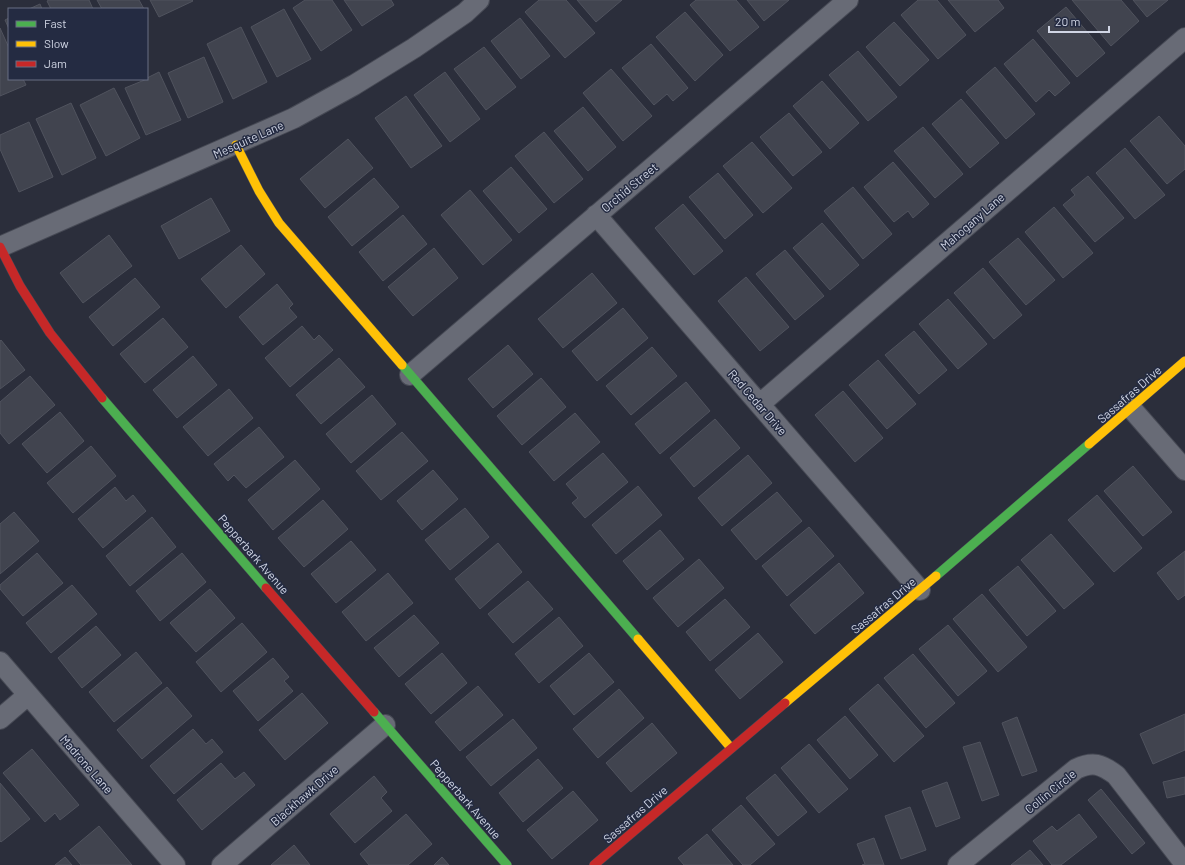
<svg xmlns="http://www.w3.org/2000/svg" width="1185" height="865" font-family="Barlow,sans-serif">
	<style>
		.building { fill: #41444f; stroke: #50535e }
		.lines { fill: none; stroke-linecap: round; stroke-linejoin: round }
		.street-casing { stroke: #464954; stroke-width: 22 }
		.fast-casing { stroke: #464954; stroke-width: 10 }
		.slow-casing { stroke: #464954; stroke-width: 10 }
		.jam-casing { stroke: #464954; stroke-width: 10 }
		.street { stroke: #686b76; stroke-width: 20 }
		.fast { stroke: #4caf50; stroke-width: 9 }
		.slow { stroke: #ffc107; stroke-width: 9 }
		.jam { stroke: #c62828; stroke-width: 9 }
		.labels { text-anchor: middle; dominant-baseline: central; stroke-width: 3; stroke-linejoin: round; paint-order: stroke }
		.street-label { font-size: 12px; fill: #d0d5e4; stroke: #242b42 }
	</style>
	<rect width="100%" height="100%" fill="#2b2e3b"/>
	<path class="building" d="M49 0H89L93 9H51L47 1Z
		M97 0H139L144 9H102Z
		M150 0H192L193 1 159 17Z
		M305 0H332L352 30 321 51 293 8Z
		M344 0H391L394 5 362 26Z
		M539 0H566L595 33 565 58 525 12Z
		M577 0H622L596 22Z
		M696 0H736L759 27 730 51 690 5Z
		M747 0H789L764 21Z
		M918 0H937L966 35 938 59 901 15Z
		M948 0H998L1004 8 975 32Z
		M1072 0H1121L1139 21 1111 46Z
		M1133 0H1168L1147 17Z
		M40 4 42 9H29Z
		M1066 7 1105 53 1077 77 1037 31Z
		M284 9 311 59 277 77 251 27Z
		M685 12 723 55 695 81 656 37Z
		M9 18V29L5 20Z
		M520 18 550 56 521 79 491 41Z
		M894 22 929 60 900 86 866 47Z
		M241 27 267 82 233 99 207 44Z
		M0 28 9 48V79H23L26 85 0 96Z
		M1033 39 1070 83 1055 96 1049 90 1036 102 1004 64Z
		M651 44 688 88 673 101 667 94 654 105 622 68Z
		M484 47 516 87 486 110 454 69Z
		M858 51 897 97 868 121 829 75Z
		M204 57 223 102 188 118 168 73Z
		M995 67 1035 114 1006 139 966 92Z
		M611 69 652 116 623 141 583 93Z
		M159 72 181 120 146 135 125 88 147 79V78Z
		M445 72 480 119 450 142 414 95Z
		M822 81 859 123 830 149 793 106Z
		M114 88 140 138 106 156 80 105Z
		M406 96 442 146 411 168 375 118Z
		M961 99 999 143 970 168 932 124Z
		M71 103 96 158 62 175 36 119Z
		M583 107 616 147 588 171 554 131Z
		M789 113 822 152 793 176 760 137Z
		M1159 116 1185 146V169L1167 184 1130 141Z
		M29 122 53 177 19 192 0 149V135Z
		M923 127 963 174 935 198 894 151Z
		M544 132 583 179 554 203 515 156Z
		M348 139 373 168 325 208 300 179Z
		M752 142 792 188 763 213 723 166Z
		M1125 148 1165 195 1135 219 1096 173Z
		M893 162 929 204 913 218 908 211 894 222 864 187Z
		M511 167 547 209 519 233 483 191Z
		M718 173 753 215 725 239 689 197Z
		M1088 176 1124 218 1095 242 1063 205 1075 195 1071 190Z
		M374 178 399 207 352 246 328 217Z
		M853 187 892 234 863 259 824 211Z
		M470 190 512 240 483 265 441 215Z
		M211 198 230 231 179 259 161 226Z
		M683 204 723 251 694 275 655 228Z
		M1054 207 1093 253 1063 278 1025 232Z
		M403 215 427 244 383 281 359 252Z
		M822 223 859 265 830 290 793 248Z
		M109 235 132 266 83 303 60 273Z
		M1018 238 1055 280 1026 305 989 262Z
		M241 245 265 274 226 308 201 279Z
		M434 248 458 278 413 316 388 287Z
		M785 250 824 296 795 320 756 274Z
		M983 268 1022 315 994 339 954 293Z
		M592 273 617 303 563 348 538 319Z
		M746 277 789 327 760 351 718 301Z
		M135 278 160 307 113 346 89 317Z
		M277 284 293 304 289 308 297 317 263 345 239 317Z
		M948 299 987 344 958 369 919 324Z
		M623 308 648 338 597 381 572 351Z
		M163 318 188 347 145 383 120 354Z
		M302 326 314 340 319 335 333 350 290 387 265 358Z
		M914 331 947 370 919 394 885 355Z
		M1 340 25 370 0 389V341Z
		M508 345 533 374 493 408 468 379Z
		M652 347 677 376 631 415 606 386Z
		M193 356 217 385 177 418 153 390Z
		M339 358 365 387 321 424 296 395Z
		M878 360 916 404 887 429 849 385Z
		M30 376 55 405 9 444 0 433V402Z
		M541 378 566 407 522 445 497 416Z
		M686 382 710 411 660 454 635 424Z
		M229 389 253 418 208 456 183 427Z
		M843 391 883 438 855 462 815 415Z
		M372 395 396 424 351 463 326 434Z
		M60 412 84 441 47 473 22 444Z
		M575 413 600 442 554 481 529 452Z
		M715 419 740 448 694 487 670 458Z
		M259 427 284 457 246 488 234 475 228 481 214 464Z
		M402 432 428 461 381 500 356 471Z
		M91 446 116 476 73 513 47 483Z
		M603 453 628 482 585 518 572 503 578 498 566 484Z
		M748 455 772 483 722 526 698 498Z
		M295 460 320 489 273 530 248 500Z
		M1133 466 1172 512 1143 536 1104 491Z
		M433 470 458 499 422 530 397 501Z
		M638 486 662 515 616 554 592 525Z
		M115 487 126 501 133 495 146 511 103 548 78 519Z
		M777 492 802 521 756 560 731 530Z
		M1097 495 1142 548 1114 572 1068 520Z
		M323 500 348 529 304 567 278 538Z
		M465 508 489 537 450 570 425 540Z
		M14 512 39 541 0 574V524Z
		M152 517 176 547 130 586 106 556Z
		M809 527 834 556 787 596 762 566Z
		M660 530 684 559 647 590 623 561Z
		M1051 534 1094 584 1064 609 1021 560Z
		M351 541 376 570 336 603 311 574Z
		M498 543 522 572 480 609 455 579Z
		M1185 551V595L1178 600 1157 573Z
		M37 553 63 583 23 616 0 589V585Z
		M182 553 206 582 160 621 136 591Z
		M699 559 724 588 678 627 653 598Z
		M839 563 864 593 815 634 790 605Z
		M1018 566 1056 611 1027 636 989 590Z
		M388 573 413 603 366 641 342 612Z
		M528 581 553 609 513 643 488 614Z
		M72 585 97 614 51 653 26 623Z
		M210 589 235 618 196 652 170 623Z
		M982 594 1027 647 998 672 953 619Z
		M725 599 750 627 710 661 686 632Z
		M414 615 439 643 399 677 374 648Z
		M559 617 583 646 539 683 515 654Z
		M242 623 267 652 221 692 196 662Z
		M948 625 987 671 958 696 919 649Z
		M96 626 121 655 82 688 58 658Z
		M758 633 783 662 740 699 715 670Z
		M136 652 162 683 114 722 89 692Z
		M442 653 467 683 431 714 405 684Z
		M589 653 614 682 574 715 550 686Z
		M913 654 955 703 926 728 884 678Z
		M273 658 289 677 284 681 293 691 258 721 233 691Z
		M878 684 924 736 894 762 849 709Z
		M478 686 503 715 460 751 435 722Z
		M167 687 192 716 142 759 117 730Z
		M619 689 644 718 598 758 573 729Z
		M302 693 328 723 285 760 259 730Z
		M1185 714V750L1153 764 1140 734Z
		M845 716 878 755 850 779 817 740Z
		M1017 717 1037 771 1022 776 1002 723Z
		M513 719 537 748 491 786 466 757Z
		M652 723 677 753 631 792 606 763Z
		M193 729 206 744 212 739 223 752 174 794 150 766Z
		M980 742 999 795 982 801 963 747Z
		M809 744 848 789 819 813 781 768Z
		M32 749 79 805 60 820 55 813 45 822 3 773Z
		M538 759 563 788 523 822 499 793Z
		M221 763 235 779 244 772 255 785 202 830 177 800Z
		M775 774 807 812 778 836 746 798Z
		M374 776 387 792 381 798 392 811 355 843 330 814Z
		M1185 777V794L1167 798 1163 782Z
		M947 782 960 818 936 827 922 791Z
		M0 783 30 819 1 842 0 841Z
		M1101 789 1145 843 1132 854 1088 800Z
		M573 791 598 820 552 859 527 830Z
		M741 805 775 844 750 865H743L712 830Z
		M910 807 926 850 901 859 885 816Z
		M406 814 432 844 408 865H369L360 854Z
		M1079 814 1097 837 1061 865H1052L1033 841 1052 826 1057 831Z
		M99 826 132 865H81L69 851Z
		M707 834 733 865H684L678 858Z
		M874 838 884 865H862L865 864 857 844Z
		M294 845 310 865H271Z
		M1030 850 1043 865H1011Z
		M65 857 72 865H55Z
		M442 857 449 865H434Z"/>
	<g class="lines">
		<defs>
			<path id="street" d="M596 215 920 590
				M0 247 294 118 354 85 414 48 465 13 479 0
				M410 375 848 0
				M760 404 1185 38
				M1131 408 1185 470
				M0 662 175 865
				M0 719 28 695
				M222 865 385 725
				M958 865 1076 769C1093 761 1101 764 1116 775L1185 864"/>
			<path id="fast" d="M402 365 638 639
				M102 398 266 588
				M936 576 1089 444
				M374 712 507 865"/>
			<path id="slow" d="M236 145 259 191 279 223 402 365
				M1089 444 1185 361
				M638 639 731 748
				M785 703 936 576"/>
			<path id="jam" d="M0 247 20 286 50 333 102 398
				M266 588 374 712
				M594 865 785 703"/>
		</defs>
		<use href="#street" class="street-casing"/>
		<use href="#fast" class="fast-casing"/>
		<use href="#slow" class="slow-casing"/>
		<use href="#jam" class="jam-casing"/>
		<use href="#street" class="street"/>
		<use href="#fast" class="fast"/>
		<use href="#slow" class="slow"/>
		<use href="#jam" class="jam"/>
	</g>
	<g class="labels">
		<g class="street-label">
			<text transform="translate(248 139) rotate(-24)">Mesquite Lane</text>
			<text transform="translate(629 187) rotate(-40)">Orchid Street</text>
			<text transform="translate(972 221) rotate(-41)">Mahogany Lane</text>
			<text transform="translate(1129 394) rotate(-41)">Sassafras Drive</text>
			<text transform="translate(758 402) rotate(49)">Red Cedar Drive</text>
			<text transform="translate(254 554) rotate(49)">Pepperbark Avenue</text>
			<text transform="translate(883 605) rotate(-40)">Sassafras Drive</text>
			<text transform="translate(87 764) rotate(49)">Madrone Lane</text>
			<text transform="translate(1050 791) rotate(-39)">Collin Circle</text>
			<text transform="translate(304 795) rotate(-41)">Blackhawk Drive</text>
			<text transform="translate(466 799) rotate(49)">Pepperbark Avenue</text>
			<text transform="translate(635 814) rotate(-41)">Sassafras Drive</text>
		</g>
	</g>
	<rect x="8" y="8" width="140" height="72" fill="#242b42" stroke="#696f83"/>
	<rect x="16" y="21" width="20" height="6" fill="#4caf50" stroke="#696f83"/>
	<text x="44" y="28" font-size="12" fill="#d0d5e4">Fast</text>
	<rect x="16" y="41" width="20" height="6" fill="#ffc107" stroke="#696f83"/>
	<text x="44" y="48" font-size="12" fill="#d0d5e4">Slow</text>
	<rect x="16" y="61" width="20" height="6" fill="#c62828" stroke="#696f83"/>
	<text x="44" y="68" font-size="12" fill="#d0d5e4">Jam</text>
	<path d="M1049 26v6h60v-6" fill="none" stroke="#d0d5e4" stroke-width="2"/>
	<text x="1055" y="26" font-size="12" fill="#d0d5e4" stroke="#242b42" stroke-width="3" paint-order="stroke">20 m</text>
</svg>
